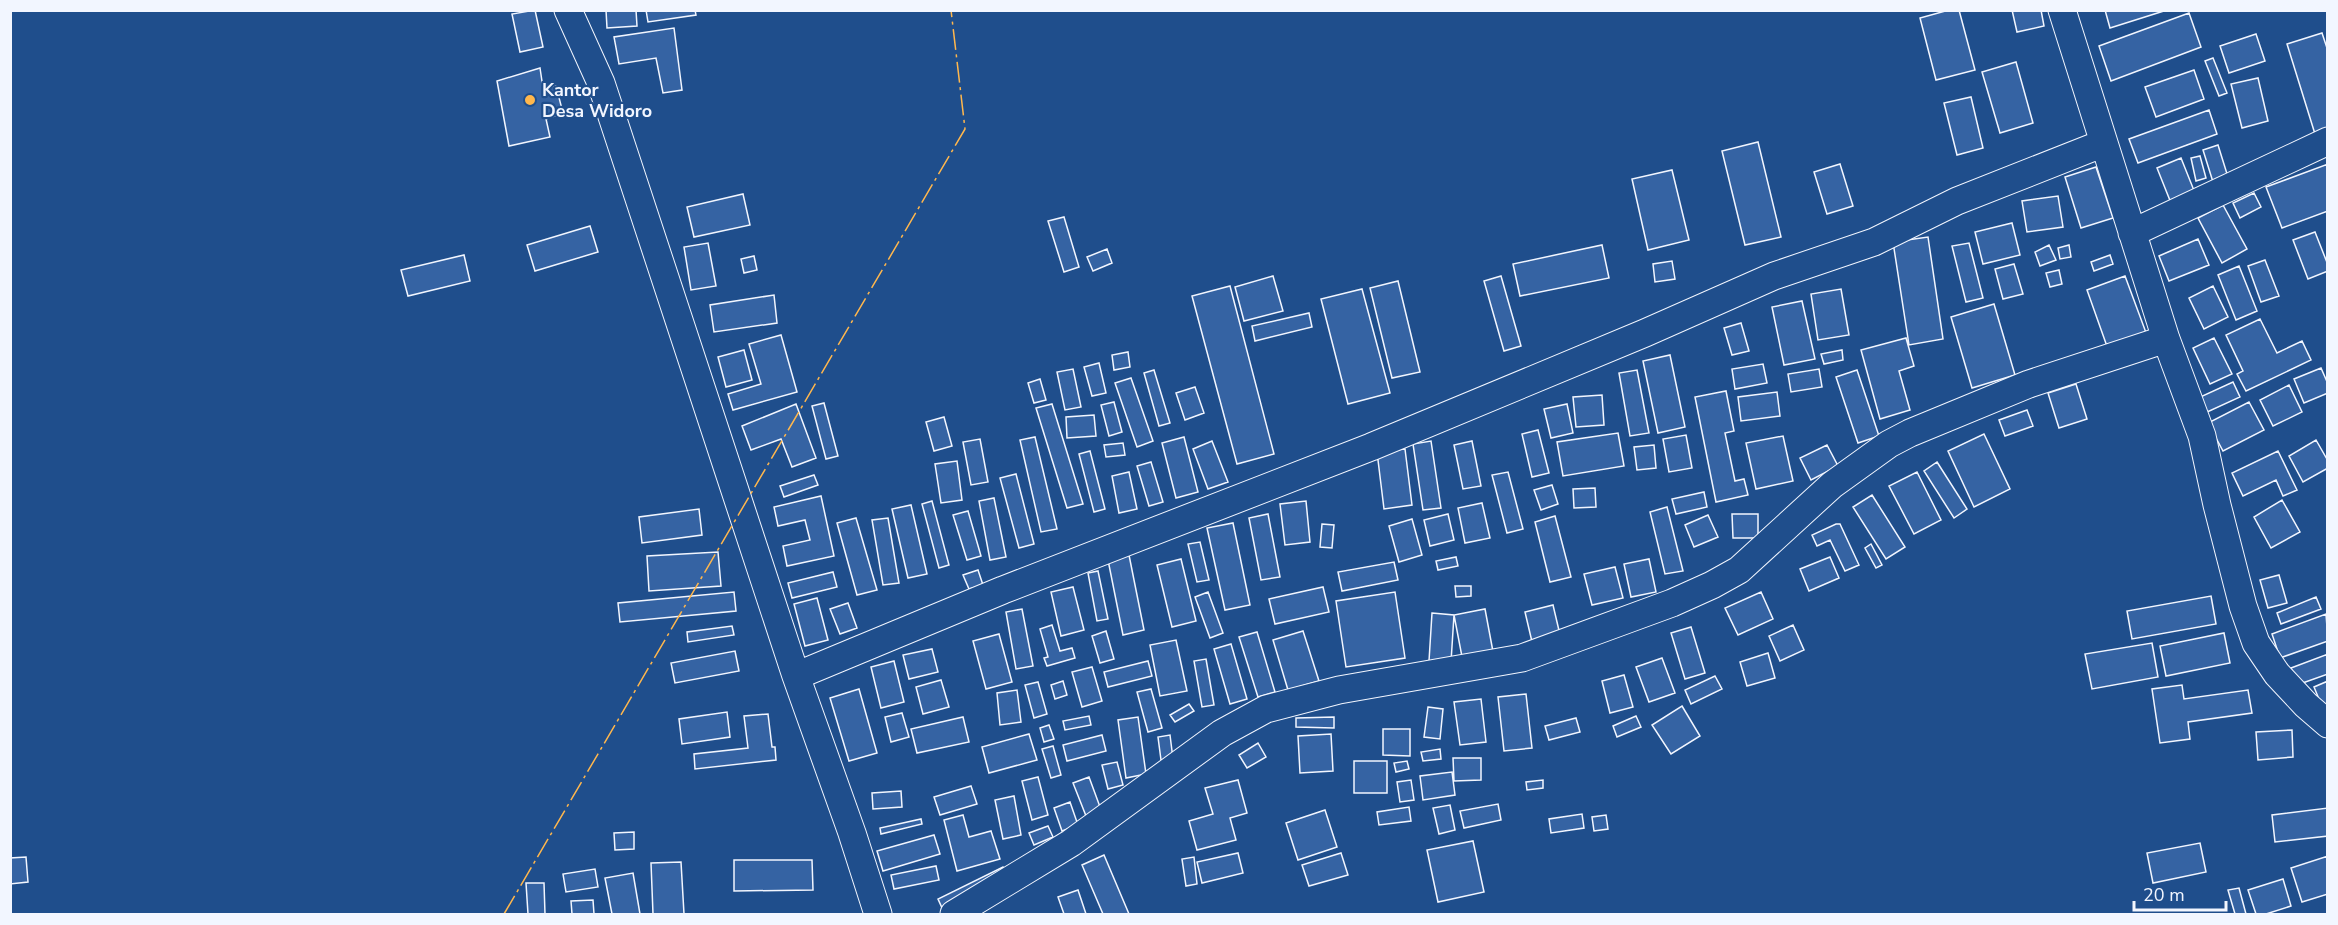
<svg xmlns="http://www.w3.org/2000/svg" width="2338" height="925" font-family="'Nunito Sans',sans-serif">
	<style>
		.building { fill: #3563a3; stroke: #f2f6ff; stroke-width: 1.5 }
		.lines { fill: none; stroke-linecap: round; stroke-linejoin: round }
		.street-casing { stroke: #f2f6ff; stroke-width: 29 }
		.street { stroke: #1f4e8c; stroke-width: 27 }
		.power { stroke: #ffb74d; stroke-width: 1.5; stroke-dasharray: 21 4.5 3 4.5; stroke-linecap: butt }
		.poi-dot { fill: #ffb74d; stroke: #1f4e8c; stroke-width: 2 }
		.labels { text-anchor: middle; dominant-baseline: central; stroke-width: 4.5; stroke-linejoin: round; paint-order: stroke }
		.poi-label { font-size: 18px; font-weight: bold; fill: #f2f6ff; stroke: #1f4e8c; text-anchor: start }
	</style>
	<rect width="100%" height="100%" fill="#1f4e8c"/>
	<path class="building" d="M535 10 543 47 520 52 512 14Z
		M606 10H636L637 26 607 28Z
		M646 10H695L696 15 648 22Z
		M1949 10H1959L1975 70 1936 80 1920 18Z
		M2012 10H2041L2044 26 2017 32Z
		M2105 10H2167L2110 28Z
		M2189 13 2201 47 2111 81 2099 46Z
		M674 28 682 90 663 93 656 58 619 64 614 37Z
		M2322 33 2328 51V130L2315 134 2287 44Z
		M2256 34 2265 61 2229 73 2220 46Z
		M2213 58 2227 93 2219 96 2205 61Z
		M2016 62 2033 123 2000 133 1982 72Z
		M540 68 543 88 556 86 563 113 546 119 550 137 509 146 497 81Z
		M2194 70 2204 99 2156 117 2145 87Z
		M2258 78 2268 121 2242 128 2231 84Z
		M1971 97 1983 148 1957 155 1944 103Z
		M2209 110 2217 134 2138 163 2129 139Z
		M1758 142 1781 237 1745 245 1722 151Z
		M2218 145 2228 177 2213 182 2203 150Z
		M2200 156 2206 178 2196 181 2191 158Z
		M2181 158 2195 193 2171 203 2157 168Z
		M1840 164 1853 206 1827 214 1814 172Z
		M2328 164V211L2282 228 2266 187Z
		M2096 167 2113 218 2081 228 2065 177Z
		M1672 170 1689 240 1648 250 1632 179Z
		M2254 193 2261 207 2240 218 2233 203Z
		M743 194 750 225 694 237 687 207Z
		M2058 196 2063 227 2027 232 2022 201Z
		M2223 205 2247 249 2222 263 2198 218Z
		M1064 217 1079 267 1064 272 1048 221Z
		M2012 223 2020 255 1983 264 1975 232Z
		M590 226 598 252 535 271 527 245Z
		M2315 232 2328 265V271L2308 279 2293 240Z
		M1928 237 1943 339 1909 345 1893 242Z
		M2198 239 2209 265 2169 281 2159 256Z
		M708 243 716 286 691 290 684 247Z
		M1969 243 1983 298 1966 302 1952 246Z
		M1602 245 1609 278 1520 296 1513 264Z
		M2049 245 2056 260 2040 266 2035 252Z
		M2069 245 2071 257 2060 259 2058 248Z
		M1107 249 1112 263 1093 271 1087 257Z
		M464 255 470 281 408 296 401 270Z
		M2110 255 2113 264 2094 271 2091 262Z
		M754 256 757 270 744 273 741 259Z
		M2265 260 2279 296 2261 302 2248 266Z
		M1672 261 1675 279 1655 282 1653 264Z
		M2014 264 2023 294 2003 299 1995 269Z
		M2239 266 2257 311 2236 320 2218 275Z
		M2059 270 2062 284 2050 287 2046 273Z
		M1273 276 1283 311 1244 321 1235 287Z
		M1501 276 1521 346 1504 351 1484 281Z
		M2125 276 2148 338 2109 352 2087 290Z
		M1398 281 1420 372 1392 378 1370 288Z
		M1230 286 1274 454 1237 464 1192 296Z
		M2213 286 2228 317 2204 329 2189 298Z
		M1362 289 1390 393 1348 404 1321 299Z
		M1841 289 1849 335 1818 340 1811 294Z
		M774 295 777 323 714 332 710 305Z
		M1802 301 1815 359 1784 365 1772 307Z
		M1994 304 2015 375 1972 388 1951 317Z
		M1309 313 1312 327 1255 341 1252 326Z
		M2260 319 2277 353 2302 341 2311 360 2246 391 2237 374 2243 371 2226 335Z
		M1741 323 1749 351 1732 355 1724 328Z
		M781 335 797 392 733 410 728 394 761 384 749 344Z
		M1906 338 1914 366 1899 371 1910 410 1880 419 1861 350Z
		M2214 338 2232 374 2210 384 2193 348Z
		M744 350 752 380 726 387 718 357Z
		M1842 350 1843 360 1824 364 1821 354Z
		M1128 352 1130 367 1114 370 1112 355Z
		M1670 355 1685 427 1658 433 1643 361Z
		M1099 363 1106 393 1092 396 1084 367Z
		M1763 364 1767 383 1735 389 1732 369Z
		M2321 368 2328 384V393L2304 403 2294 379Z
		M1073 369 1081 407 1065 410 1057 372Z
		M1819 369 1822 387 1791 392 1788 374Z
		M1154 370 1170 423 1159 426 1144 373Z
		M1637 370 1649 433 1630 436 1619 373Z
		M1857 370 1879 436 1858 443 1836 377Z
		M1131 378 1153 441 1137 447 1115 383Z
		M1040 379 1046 400 1034 403 1028 383Z
		M2233 382 2240 397 2205 413 2198 398Z
		M2076 384 2087 419 2059 428 2048 393Z
		M2289 385 2302 412 2273 426 2260 400Z
		M1195 387 1204 413 1185 420 1176 393Z
		M1726 391 1734 431 1725 433 1735 481 1744 479 1748 495 1716 502 1695 397Z
		M1777 392 1780 416 1741 421 1738 397Z
		M1602 395 1604 425 1576 427 1573 397Z
		M1114 402 1122 432 1109 436 1101 405Z
		M2249 402 2264 430 2223 451 2208 423Z
		M824 403 838 456 826 459 812 406Z
		M796 404 816 458 792 467 781 439 751 450 742 426Z
		M1052 404 1083 504 1067 508 1036 408Z
		M1567 404 1573 433 1551 438 1544 409Z
		M2027 410 2033 426 2005 436 1999 420Z
		M1094 415 1096 436 1067 438 1066 417Z
		M944 417 952 446 934 451 926 422Z
		M1538 430 1549 473 1532 477 1522 434Z
		M1618 433 1624 466 1563 476 1557 442Z
		M1984 434 2010 489 1974 507 1948 451Z
		M1686 435 1692 468 1669 472 1663 439Z
		M1783 436 1793 481 1756 489 1746 443Z
		M1035 437 1057 529 1041 532 1020 440Z
		M1184 437 1198 492 1176 498 1162 443Z
		M980 439 988 482 971 485 963 442Z
		M2316 440 2328 461V468L2303 482 2289 456Z
		M1212 441 1228 482 1208 489 1193 449Z
		M1431 441 1441 508 1423 510 1413 444Z
		M1472 441 1481 486 1463 489 1454 445Z
		M1123 443 1125 455 1106 457 1104 445Z
		M1654 445 1656 468 1637 470 1634 447Z
		M1827 445 1838 466 1811 480 1800 458Z
		M1405 449 1412 505 1384 509 1377 452Z
		M1090 451 1105 509 1094 512 1079 454Z
		M2278 451 2297 490 2283 496 2276 480 2243 496 2232 473Z
		M957 461 962 500 941 503 935 464Z
		M1151 462 1163 502 1149 506 1137 466Z
		M1937 462 1967 509 1954 518 1924 471Z
		M1129 472 1137 509 1119 513 1112 476Z
		M1508 472 1523 529 1507 533 1492 475Z
		M1917 472 1941 520 1914 534 1889 486Z
		M1016 474 1034 544 1019 548 1000 478Z
		M814 475 818 485 784 497 780 486Z
		M1552 485 1558 504 1541 510 1534 490Z
		M1595 488 1596 507 1574 508 1573 489Z
		M1704 492 1707 507 1676 514 1672 499Z
		M1872 495 1905 547 1886 559 1853 507Z
		M821 496 834 556 787 566 783 546 810 540 805 520 778 526 774 507Z
		M994 498 1006 557 990 560 979 501Z
		M2282 500 2300 532 2271 548 2254 517Z
		M932 501 949 565 939 568 922 504Z
		M1306 501 1310 542 1285 545 1280 504Z
		M1482 503 1490 538 1465 543 1458 508Z
		M911 505 927 574 908 578 892 509Z
		M1667 507 1683 571 1665 574 1650 512Z
		M699 509 702 535 642 543 639 517Z
		M968 511 981 556 967 560 953 515Z
		M1268 514 1280 577 1261 580 1249 518Z
		M1448 514 1454 540 1430 546 1424 520Z
		M1732 514H1758V538H1733Z
		M1708 515 1718 537 1694 547 1685 525Z
		M1555 516 1571 577 1550 582 1535 522Z
		M856 518 877 590 857 595 837 523Z
		M888 518 899 583 883 585 872 520Z
		M1412 519 1422 555 1399 562 1389 526Z
		M1233 523 1250 605 1225 610 1207 528Z
		M1322 524 1334 525 1332 548 1320 547Z
		M1836 524H1840L1859 565 1845 571 1830 540 1817 546 1812 535Z
		M1200 542 1209 580 1197 582 1188 544Z
		M1871 544 1882 565 1876 568 1865 548Z
		M718 552 721 586 649 591 647 556Z
		M1129 555 1144 630 1123 635 1108 560Z
		M1456 557 1458 566 1438 570 1436 561Z
		M1830 557 1839 578 1809 591 1800 569Z
		M1181 559 1196 621 1172 627 1157 565Z
		M1649 559 1656 592 1631 597 1624 564Z
		M1394 562 1398 580 1342 591 1338 572Z
		M1615 567 1623 598 1592 605 1584 574Z
		M978 570 983 585 969 589 963 575Z
		M1098 571 1108 619 1097 621 1088 573Z
		M833 572 837 587 792 598 788 583Z
		M2279 575 2287 603 2268 608 2260 580Z
		M1455 586H1471V596L1456 597Z
		M1073 587 1084 630 1061 636 1051 592Z
		M1323 587 1329 612 1275 624 1269 599Z
		M734 592 736 611 620 622 618 603Z
		M1208 592 1223 633 1210 638 1195 597Z
		M1395 592 1405 658 1346 667 1336 601Z
		M1761 592 1773 619 1738 635 1725 608Z
		M2211 596 2216 624 2132 639 2127 611Z
		M2316 597 2321 609 2281 624 2277 613Z
		M817 598 828 640 805 646 794 604Z
		M848 603 857 628 840 634 830 609Z
		M1553 605 1561 639 1533 646 1525 612Z
		M1022 609 1033 666 1016 669 1006 612Z
		M1485 609 1494 657 1463 662 1454 615Z
		M1432 613 1454 615 1451 662 1429 661Z
		M2326 614 2328 641 2280 658 2272 634Z
		M1052 625 1060 651 1072 648 1075 658 1047 666 1044 658 1048 657 1040 629Z
		M1793 625 1804 650 1780 661 1769 636Z
		M732 626 734 635 688 642 687 632Z
		M1691 627 1705 673 1685 679 1671 633Z
		M1106 631 1114 659 1100 663 1092 636Z
		M1303 631 1319 681 1288 690 1273 640Z
		M1257 632 1275 692 1258 697 1239 637Z
		M2224 633 2230 663 2166 676 2160 646Z
		M999 634 1012 682 986 689 973 641Z
		M1176 640 1187 691 1160 696 1150 645Z
		M2152 643 2158 677 2092 689 2085 654Z
		M1231 644 1247 699 1230 704 1214 649Z
		M932 649 938 672 909 679 903 655Z
		M735 651 739 671 675 683 671 663Z
		M1768 653 1775 678 1747 686 1740 662Z
		M2328 654V674L2297 685 2291 668Z
		M1662 658 1675 693 1649 702 1636 667Z
		M1206 659 1214 705 1202 707 1194 661Z
		M894 661 904 702 881 708 871 667Z
		M1148 661 1152 676 1108 687 1104 672Z
		M1092 667 1102 701 1082 707 1072 672Z
		M1624 675 1633 707 1610 713 1602 681Z
		M1715 676 1722 689 1691 704 1685 690Z
		M941 680 949 707 923 714 916 687Z
		M1063 681 1067 695 1055 699 1051 685Z
		M2328 681V707L2323 709 2314 687Z
		M1038 682 1047 714 1034 718 1025 685Z
		M2182 685 2184 699 2248 690 2252 713 2188 722 2190 739 2160 743 2152 689Z
		M859 689 877 753 849 761 830 698Z
		M1151 689 1162 728 1148 732 1137 692Z
		M1017 690 1021 722 1000 725 997 693Z
		M1526 694 1532 748 1504 751 1498 697Z
		M1481 699 1486 742 1460 745 1454 702Z
		M1189 704 1194 711 1175 722 1170 715Z
		M1682 706 1700 736 1671 754 1652 725Z
		M1428 707 1443 709 1440 739 1424 737Z
		M727 712 730 737 682 744 679 719Z
		M902 713 909 737 891 742 885 717Z
		M768 714 772 747H775L776 760 695 769 694 754 748 748 744 716Z
		M1089 716 1091 725 1065 730 1063 721Z
		M1636 716 1641 727 1617 737 1613 726Z
		M963 717 969 742 917 753 911 729Z
		M1138 717 1146 774 1126 778 1118 720Z
		M1334 717V728L1296 727V718Z
		M1576 718 1580 732 1549 740 1545 726Z
		M1049 725 1054 739 1044 742 1040 728Z
		M1383 729H1410V756L1383 755Z
		M2292 730 2293 757 2258 760 2256 732Z
		M1029 734 1037 760 989 773 982 747Z
		M1331 734 1333 771 1300 773 1298 736Z
		M1102 735 1106 751 1067 761 1063 745Z
		M1170 735 1173 759 1161 760 1158 737Z
		M1258 743 1266 757 1247 768 1239 755Z
		M1053 746 1061 775 1051 778 1042 749Z
		M1440 749 1441 759 1423 761 1421 752Z
		M1453 758H1481V780L1454 781Z
		M1354 761H1387V793H1354Z
		M1407 761 1409 769 1396 772 1394 763Z
		M1117 762 1123 785 1108 789 1102 765Z
		M1452 772 1455 795 1423 800 1420 776Z
		M1038 777 1048 815 1032 820 1022 781Z
		M1089 777 1103 815 1088 821 1073 783Z
		M1238 780 1247 813 1230 818 1236 840 1197 850 1189 821 1213 814 1205 788Z
		M1411 780 1414 800 1400 802 1397 782Z
		M1543 780V788L1527 790 1526 782Z
		M971 786 977 804 940 815 934 797Z
		M901 791 902 807 873 809 872 793Z
		M1014 796 1021 835 1003 839 995 800Z
		M1070 802 1078 825 1062 831 1054 808Z
		M1498 804 1501 820 1464 828 1460 811Z
		M1450 805 1455 830 1439 834 1433 808Z
		M1409 807 1411 821 1379 825 1377 812Z
		M2328 808V836L2275 842 2272 815Z
		M1325 810 1337 847 1298 860 1286 823Z
		M1582 814 1584 828 1551 833 1549 819Z
		M963 815 969 837 991 831 1000 859 957 871 944 820Z
		M1606 815 1608 829 1594 831 1592 817Z
		M921 819 922 824 881 834 880 828Z
		M1048 826 1053 837 1034 845 1029 833Z
		M634 832V849L615 850 614 833Z
		M934 835 940 854 883 871 877 851Z
		M1473 841 1484 892 1438 902 1427 850Z
		M2200 843 2206 872 2153 883 2147 853Z
		M1238 853 1243 873 1202 883 1197 862Z
		M1341 853 1348 875 1309 886 1302 865Z
		M1104 855 1129 914H1103L1082 865Z
		M2328 856V894L2302 902 2291 868Z
		M26 857 28 882 10 884V858Z
		M1194 857 1197 884 1186 886 1182 859Z
		M734 860H812L813 890 734 891Z
		M681 862 684 914H653L651 863Z
		M936 866 939 880 894 889 891 875Z
		M1003 867 1008 878 943 910 938 899Z
		M595 869 598 887 566 892 563 874Z
		M633 873 640 914H612L605 878Z
		M2283 879 2291 906 2266 914H2256L2248 890Z
		M526 883H544L545 914H528Z
		M2239 888 2246 914H2235L2228 890Z
		M1078 890 1086 914H1064L1058 897Z
		M593 900 594 914H572L571 901Z"/>
	<g class="lines">
		<defs>
			<path id="street" d="M568 10 601 83 796 676 852 833 878 914
				M2062 10 2166 339 2202 436 2217 505 2243 606 2256 643 2277 674 2306 705 2328 724
				M2132 233 2328 141
				M796 676 1003 590 1371 447 1645 333 1774 276 1874 242 1957 201 2104 143
				M954 914 1071 843 1222 733 1266 709 1339 690 1522 658 1672 603 1712 585 1739 570 1832 485 1889 444 1910 433 2029 384 2166 339"/>
		</defs>
		<use href="#street" class="street-casing"/>
		<use href="#street" class="street"/>
		<path class="power" d="M504 914 965 129 951 10"/>
	</g>
	<circle class="poi-dot" cx="530" cy="100" r="6"/>
	<g class="labels">
		<g class="poi-label">
			<text x="542" y="90">Kantor<tspan x="542" dy="21">Desa Widoro</tspan></text>
		</g>
	</g>
	<rect width="2338" height="925" fill="none" stroke="#f2f6ff" stroke-width="24"/>
	<path d="M2134 901v9h92v-9" fill="none" stroke="#f2f6ff" stroke-width="3"/>
	<text x="2143" y="901" font-size="18" fill="#f2f6ff" stroke="#1f4e8c" stroke-width="4.5" paint-order="stroke">20 m</text>
</svg>
